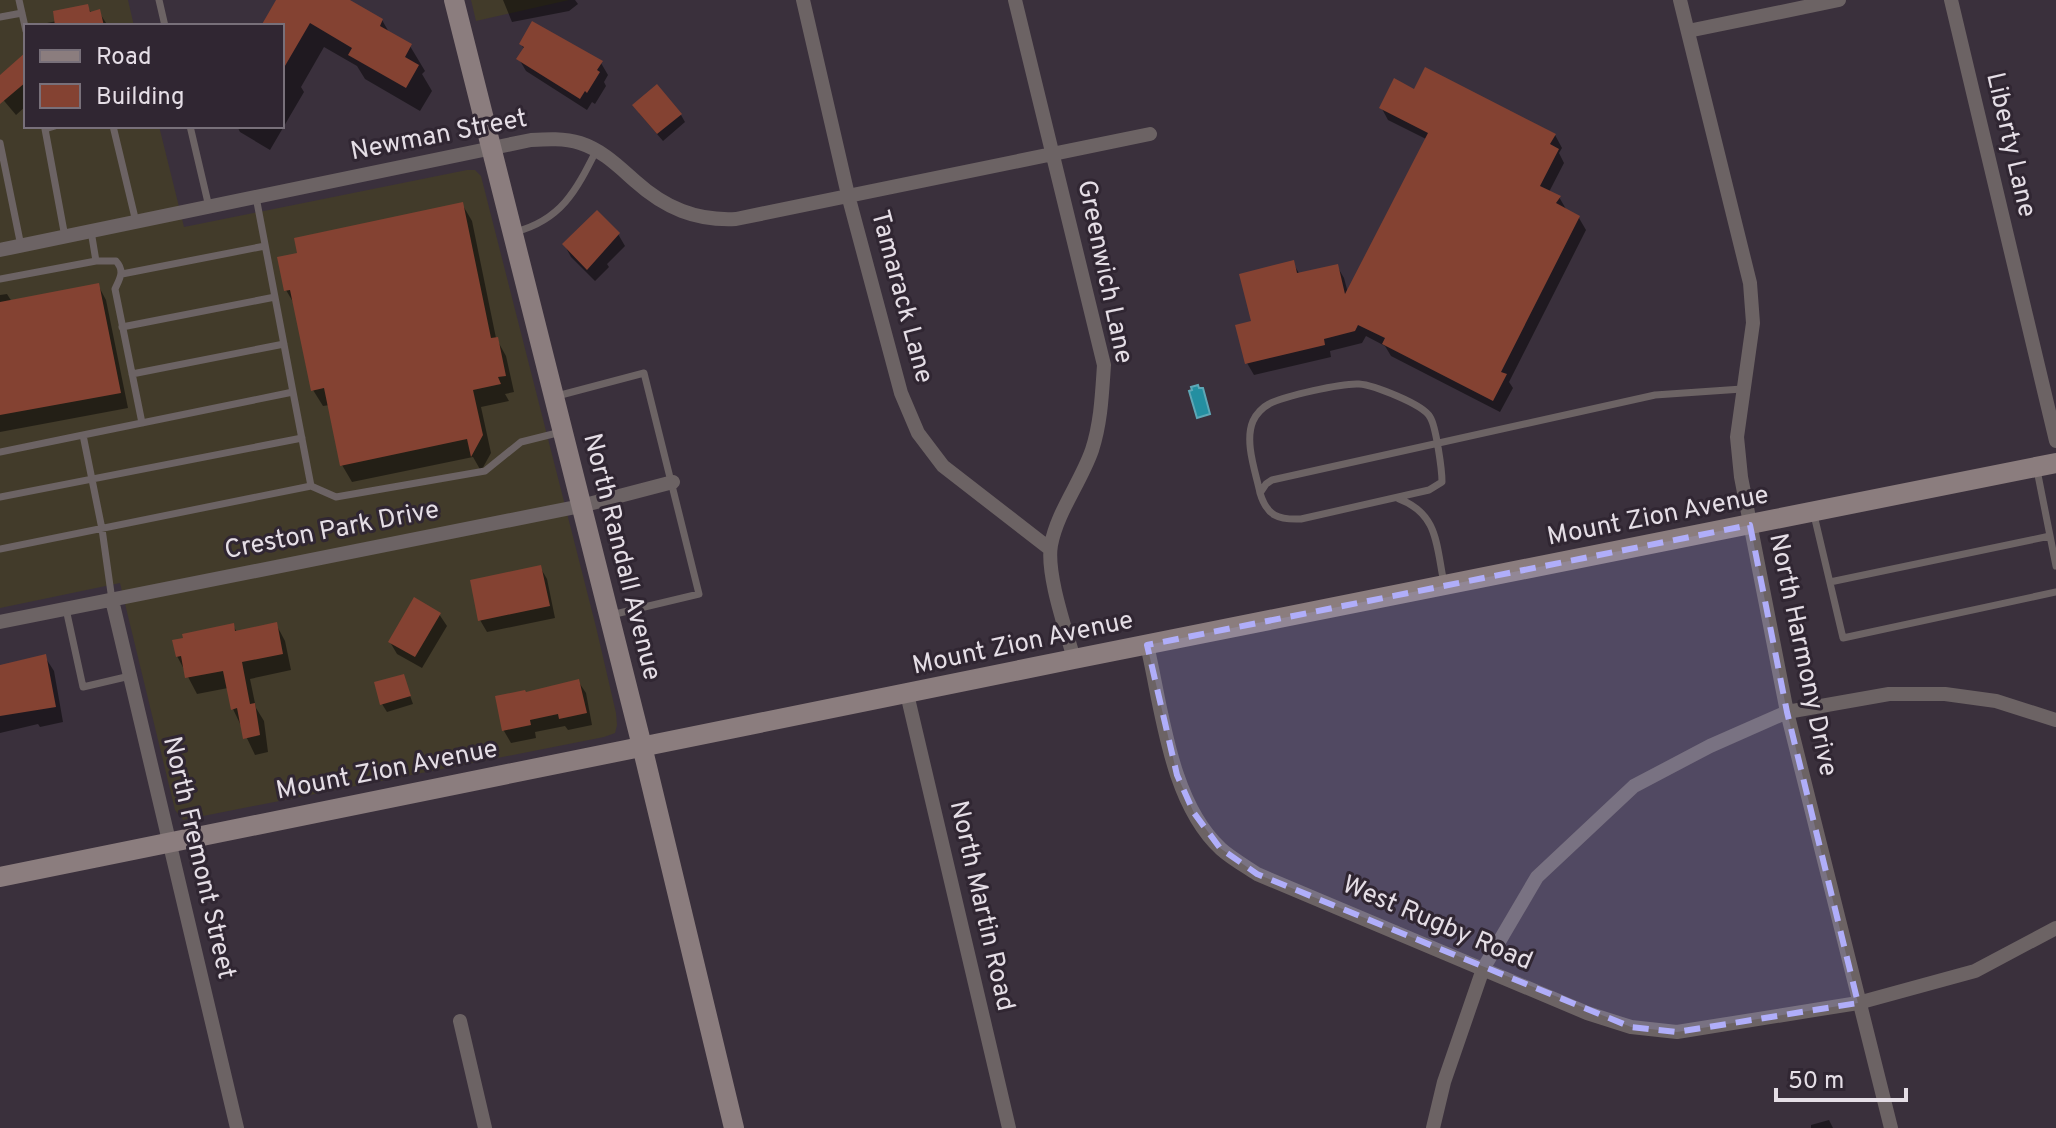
<svg xmlns="http://www.w3.org/2000/svg" width="2056" height="1128" font-family="Overpass,sans-serif">
	<style>
		.commercial { fill: #423b2a }
		.water { fill: #248fa1; stroke: #5ea7b6; stroke-width: 2 }
		.shadow { fill: #0007 }
		.building { fill: #844232 }
		.lines { fill: none; stroke-linecap: round; stroke-linejoin: round }
		.lane { stroke: #6c6364; stroke-width: 7 }
		.street { stroke: #6c6364; stroke-width: 14 }
		.secondary { stroke: #8b7d7e; stroke-width: 20 }
		.marked { fill: #b0aefa; fill-opacity: 0.2; stroke: #b0aefa; stroke-width: 6; stroke-dasharray: 16 10; stroke-linejoin: round }
		.labels { text-anchor: middle; dominant-baseline: central; stroke-width: 6; stroke-linejoin: round; paint-order: stroke }
		.street-label { font-size: 26px; fill: #e5dee6; stroke: #302632 }
	</style>
	<rect width="100%" height="100%" fill="#3a303c"/>
	<path class="commercial" d="M0 0H128L134 26H26V126H159L184 227 467 170H475L481 176 596 627 616 713 617 725 615 733 604 737 183 820 175 810 120 583 0 608Z
		M471 0H569L476 21Z"/>
	<path class="water" d="M1198 385 1199 388H1203L1210 414 1197 418 1189 391 1192 390 1191 387Z"/>
	<path class="shadow" d="M278 0H346L382 20 390 34 410 46 425 71 422 74 432 91 420 111 365 79 357 66 324 47 301 87 304 92 270 150 240 132 237 126H282V26H263Z
		M503 0H575L578 4 569 11 512 22Z
		M87 6 92 14 99 12 108 26H48L47 23 57 21Z
		M521 44 601 63 608 75 604 82 606 86 595 104 592 102 587 110 526 71 519 59 524 49Z
		M26 55V106L16 115 0 96V78Z
		M1414 91 1555 135 1562 148 1559 153 1564 163 1549 192 1559 197 1566 209 1579 218 1586 230 1509 382 1513 388 1500 412 1391 356 1385 346 1366 336 1362 343 1330 351 1331 357 1254 375 1247 363 1253 323 1293 263 1300 275 1337 266 1344 278 1348 293 1426 139 1388 120 1381 107Z
		M639 113 681 115 685 122 663 141Z
		M462 204 472 221 496 338 506 356 514 392 505 394 509 401 481 407 491 453 481 471 473 457 352 482 342 465 330 405 323 406 313 390 296 307 286 290Z
		M618 234 625 246 607 264 609 267 595 281 571 257 564 244Z
		M98 285 106 300 128 408 0 432V295L7 294 12 302Z
		M540 567 547 579 555 618 487 632 480 620Z
		M439 614 447 626 422 668 397 654 390 642Z
		M276 624 285 641 291 670 250 679 256 708 264 721 268 752 255 755 233 709 228 688 197 694 177 656 233 626 237 632Z
		M45 657 54 671 63 722 40 727 38 724 0 733V667Z
		M403 676 413 704 387 712 382 704Z
		M578 681 586 693 592 725 568 730 565 726 535 732 536 738 511 743 504 731 497 698 526 694Z
		M1829 1120 1833 1128H1811V1125Z"/>
	<path class="building" d="M276 0H350L383 19 380 26 412 44 405 57 419 65 406 88 348 55 352 48 310 23 282 71V26H261Z
		M88 4 90 12 100 9 104 26H55L53 11Z
		M532 21 603 61 597 70 600 72 587 93 585 91 580 99 516 59 524 47 519 44Z
		M26 52V82L0 104V75Z
		M1425 67 1556 134 1550 144 1559 149 1540 186 1561 196 1556 203 1580 216 1501 372 1507 374 1493 401 1382 344 1385 338 1358 325 1355 331 1324 339 1325 345 1245 364 1235 325 1251 321 1239 274 1294 260 1297 273 1338 264 1345 294 1428 133 1379 108 1394 78 1414 89Z
		M657 84 682 114 657 134 632 105Z
		M463 202 491 338 498 337 506 376 498 377 501 384 473 390 483 435 471 457 467 439 340 466 324 388 311 391 290 290 284 291 277 257 297 253 294 238Z
		M597 210 620 233 587 270 562 244Z
		M99 283 121 393 0 415V302Z
		M541 565 550 606 478 621 470 580Z
		M414 597 441 613 415 657 388 642Z
		M277 622 283 654 242 662 250 704 255 703 260 735 243 739 237 708 231 710 223 671 185 678 181 656 176 657 172 640 183 638 182 634 234 623 235 631Z
		M46 654 56 707 0 716V665Z
		M404 674 411 696 380 705 374 682Z
		M579 679 587 713 559 719 558 714 530 720 531 725 502 731 495 696 525 690 526 692Z"/>
	<g class="lines">
		<path class="lane" d="M19 0 26 31
			M159 0 165 26
			M0 17 22 13
			M55 126 45 129 65 237
			M113 126 136 222
			M190 126 209 207
			M0 143 21 246
			M256 197 293 392
			M91 231 96 261
			M515 232C561 220 576 191 596 151
			M122 274 265 246
			M0 279 96 261H116C125 271 120 278 115 289L142 423
			M122 327 275 297
			M132 374 284 344
			M557 396 644 373 699 594 611 615
			M0 452 83 435
			M2037 470 2056 566
			M311 486 336 497 485 471 521 442 561 432
			M1260 493C1256 473 1244 442 1253 421 1256 414 1263 407 1269 404 1284 396 1342 383 1359 384 1373 385 1423 404 1430 417 1436 426 1442 470 1442 482L1429 490 1301 519C1278 520 1267 516 1260 493L1266 484 1272 480 1655 395 1742 389
			M0 497 302 438
			M1399 499C1439 514 1436 546 1444 583
			M1814 515 1843 638 2056 592
			M0 549 311 486 293 392 83 435 102 529 112 600
			M1830 582 2050 536
			M66 609 83 687 130 676"/>
		<path class="street" d="M803 0 848 195 901 393 918 433 943 466 1050 549
			M1015 0 1104 365C1102 394 1101 422 1092 450 1081 482 1057 512 1051 545 1046 574 1066 630 1074 659
			M1680 0 1750 283 1753 323 1737 437 1741 477 1787 712 1891 1128
			M1951 0 2056 441
			M1688 31 1839 0
			M0 250 531 140C547 139 564 138 580 143 602 150 618 166 635 181 665 208 696 221 736 219L1150 134
			M112 600 237 1128
			M0 622 581 506 673 482
			M1147 645C1162 709 1170 802 1221 849 1231 858 1245 866 1257 874L1587 1013 1631 1027 1677 1032 1858 1003 1975 971 2056 928
			M907 694 1009 1128
			M460 1021 485 1128
			M1433 1128 1444 1082 1483 969 1537 877 1634 786 1710 746 1787 712 1889 694H1945L1996 701 2056 720"/>
		<path class="secondary" d="M454 0 642 746 734 1128
			M0 877 1074 659 2056 463"/>
	</g>
	<path class="marked" d="M1750 525 1787 712 1858 1003 1677 1032 1631 1027 1257 874 1220 848 1194 813 1177 775 1147 645Z"/>
	<g class="labels">
		<g class="street-label">
			<text transform="translate(439 136) rotate(-11)">Newman Street</text>
			<text transform="translate(2010 145) rotate(77)">Liberty Lane</text>
			<text transform="translate(1104 272) rotate(78)">Greenwich Lane</text>
			<text transform="translate(901 297) rotate(75)">Tamarack Lane</text>
			<text transform="translate(1658 517) rotate(-11)">Mount Zion Avenue</text>
			<text transform="translate(332 531) rotate(-11)">Creston Park Drive</text>
			<text transform="translate(621 557) rotate(76)">North Randall Avenue</text>
			<text transform="translate(1023 644) rotate(-12)">Mount Zion Avenue</text>
			<text transform="translate(1802 655) rotate(78)">North Harmony Drive</text>
			<text transform="translate(387 771) rotate(-11)">Mount Zion Avenue</text>
			<text transform="translate(198 858) rotate(77)">North Fremont Street</text>
			<text transform="translate(981 906) rotate(77)">North Martin Road</text>
			<text transform="translate(1437 924) rotate(23)">West Rugby Road</text>
		</g>
	</g>
	<rect x="24" y="24" width="260" height="104" fill="#302632" stroke="#78707a" stroke-width="2"/>
	<rect x="40" y="50" width="40" height="12" fill="#8b7d7e" stroke="#78707a" stroke-width="2"/>
	<text x="96" y="64" font-size="24" fill="#e5dee6">Road</text>
	<rect x="40" y="84" width="40" height="24" fill="#844232" stroke="#78707a" stroke-width="2"/>
	<text x="96" y="104" font-size="24" fill="#e5dee6">Building</text>
	<path d="M1776 1088v12h130v-12" fill="none" stroke="#e5dee6" stroke-width="4"/>
	<text x="1788" y="1088" font-size="24" fill="#e5dee6" stroke="#302632" stroke-width="6" paint-order="stroke">50 m</text>
</svg>
